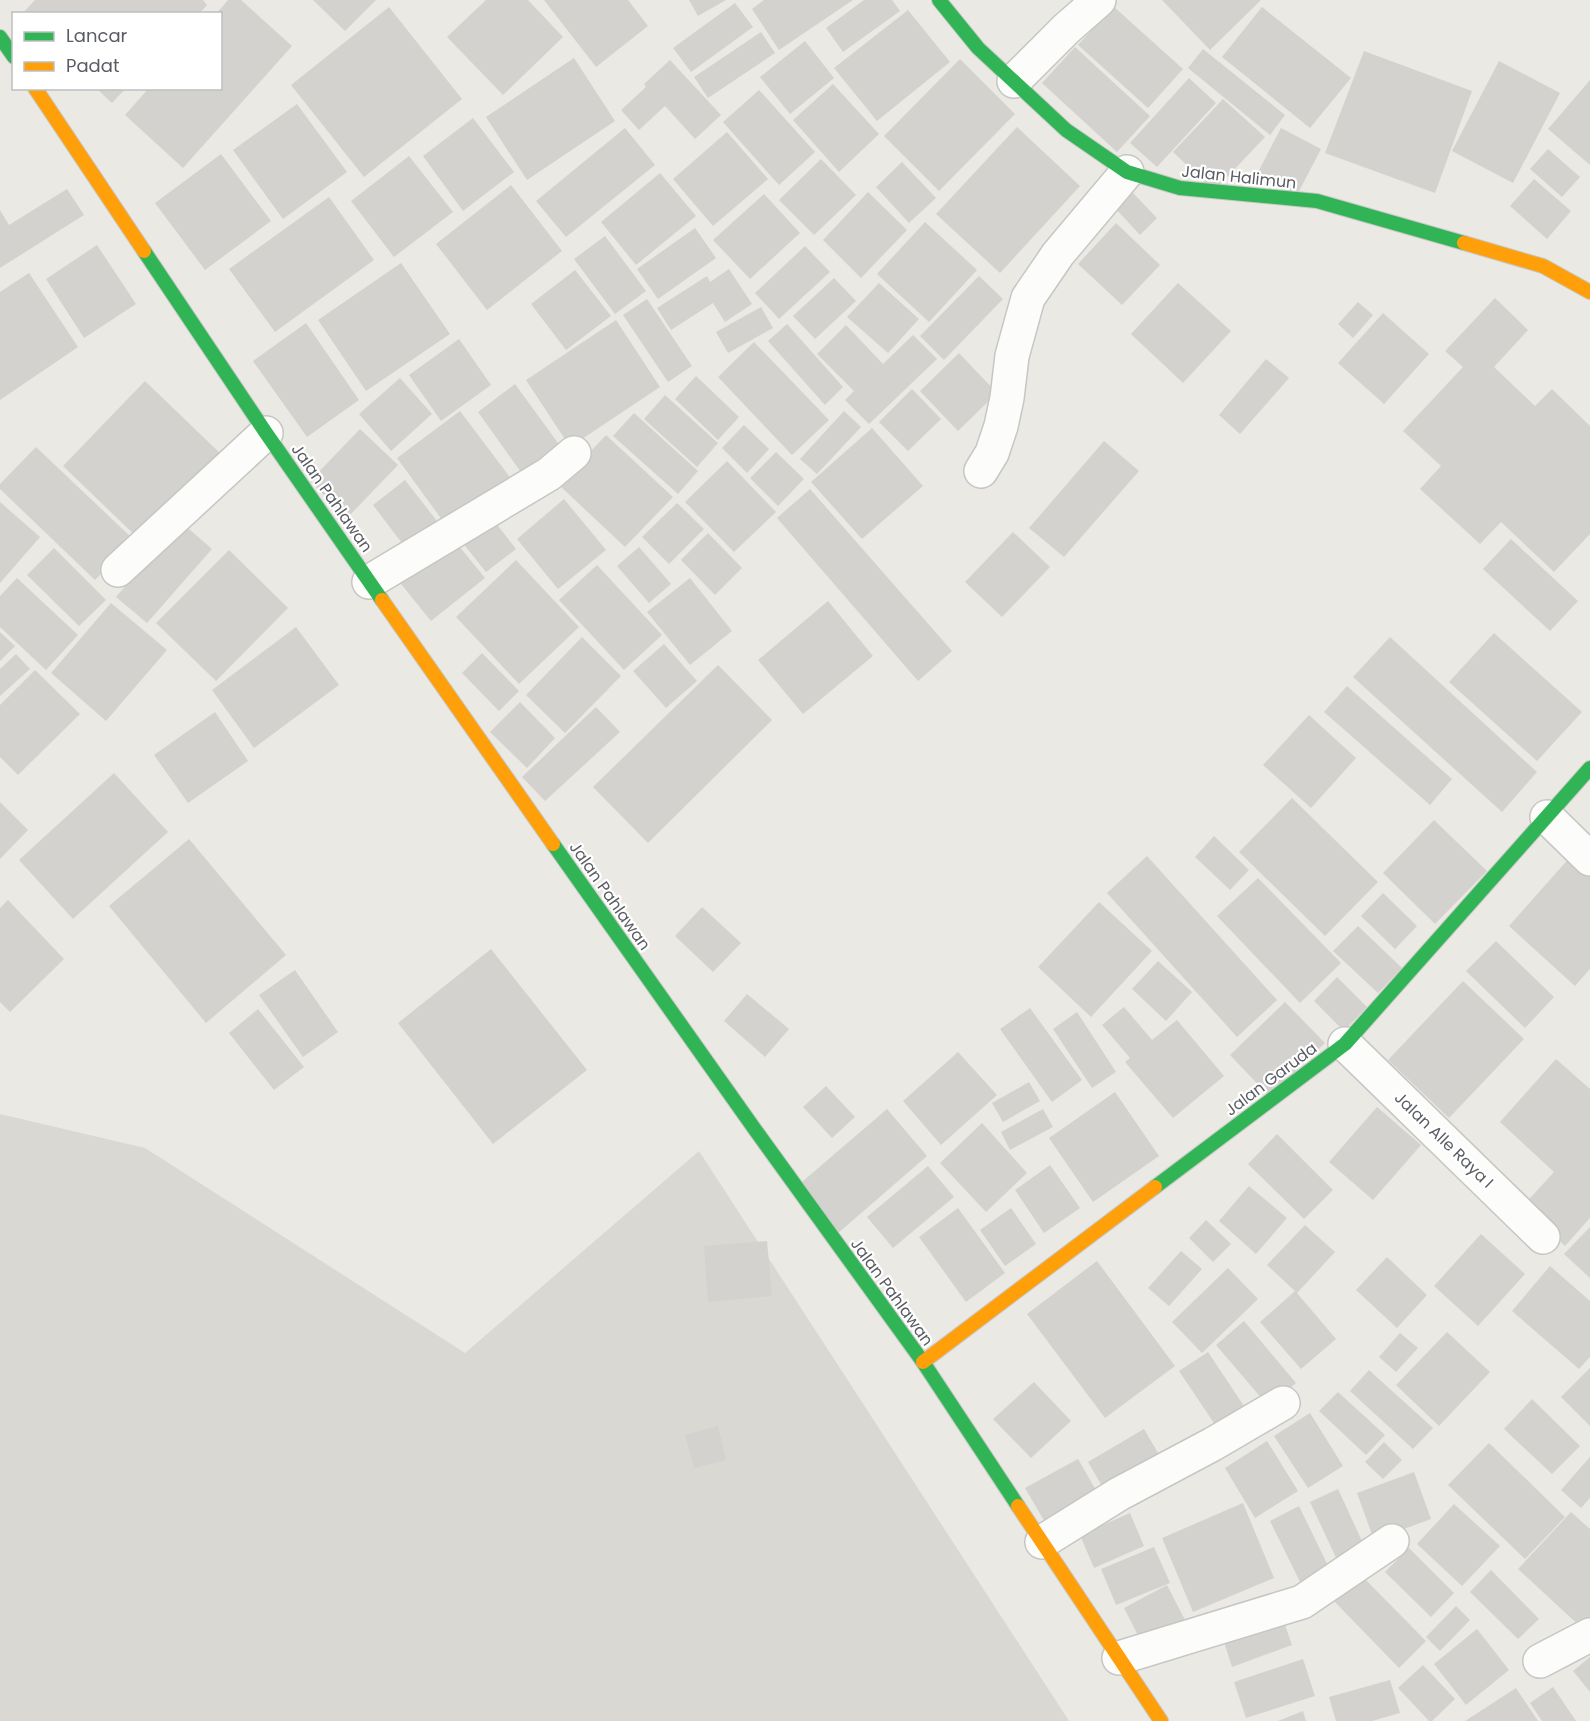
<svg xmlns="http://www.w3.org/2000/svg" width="1590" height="1721" font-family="Poppins,sans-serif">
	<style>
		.industrial { fill: #d9d8d3 }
		.building { fill: #d3d2ce }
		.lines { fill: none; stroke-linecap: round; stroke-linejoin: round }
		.street-casing { stroke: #c6c7c5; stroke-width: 36 }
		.fast-casing { stroke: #c7c8c7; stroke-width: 16 }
		.slow-casing { stroke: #c7c8c7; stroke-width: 16 }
		.street { stroke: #fcfcfb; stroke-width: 33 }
		.fast { stroke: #30b455; stroke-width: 14 }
		.slow { stroke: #ff9f0a; stroke-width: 14 }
		.labels { text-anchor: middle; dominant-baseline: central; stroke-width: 4.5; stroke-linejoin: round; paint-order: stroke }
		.street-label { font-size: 16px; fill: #595c62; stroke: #fff }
	</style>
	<rect width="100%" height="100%" fill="#eae9e3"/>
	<path class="industrial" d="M0 1114 145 1148 465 1353 699 1151 1069 1721H0Z"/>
	<path class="building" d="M35 0H203L207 5 199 14H22Z
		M228 0H241L292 46 183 168 125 115 149 88H220V14H216Z
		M313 0H376L345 31Z
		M486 0H528L563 37 503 95 447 37Z
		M544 0H628L648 26 596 67Z
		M689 0H726L698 16Z
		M764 0H853L779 50 752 9Z
		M864 0H892L900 11 843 52 826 28Z
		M1162 0H1261L1210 50Z
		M735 3 753 27 691 72 673 48Z
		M1113 6 1183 69 1148 108 1078 45Z
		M389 7 462 99 364 177 291 85Z
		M1262 7 1351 78 1310 128 1222 57Z
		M908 10 950 62 877 121 834 68Z
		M761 32 775 53 708 98 694 77Z
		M805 41 834 78 790 114 760 77Z
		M1075 47 1150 116 1117 152 1042 83Z
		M1203 49 1285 115 1270 135 1188 68Z
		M1364 51 1472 91 1435 193 1325 153Z
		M574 58 615 121 527 180 486 117Z
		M960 59 1015 114 939 191 884 136Z
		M670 60 721 115 695 139 665 106 639 130 621 110 646 87 644 84Z
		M1499 61 1560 93 1513 183 1452 151Z
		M1189 78 1216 103 1157 167 1130 143Z
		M1590 80V165L1548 129Z
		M833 84 879 134 839 172 793 120Z
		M96 88H126L112 103Z
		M759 90 815 152 779 185 723 122Z
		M1223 99 1265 137 1214 191 1173 152Z
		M297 104 347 172 283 219 233 150Z
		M473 118 514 172 463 211 423 156Z
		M1017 127 1080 186 1000 273 936 214Z
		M625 128 655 165 566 237 536 201Z
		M1281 128 1321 149 1296 197 1256 176Z
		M727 132 768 179 713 226 673 179Z
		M1548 149 1580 177 1562 197 1530 169Z
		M221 154 271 221 205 270 155 203Z
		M409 156 453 212 394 257 351 201Z
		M821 159 856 195 814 235 779 200Z
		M902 162 936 198 909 223 876 187Z
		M660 173 696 216 636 265 601 222Z
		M1534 179 1571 211 1547 239 1510 206Z
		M511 185 562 251 487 310 436 244Z
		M67 189 84 215 0 268V210L9 225Z
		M868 192 907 230 861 278 823 240Z
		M1133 193 1157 218 1140 235 1116 209Z
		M764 194 800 233 750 279 713 240Z
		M329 197 374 260 275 332 229 269Z
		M925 222 977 270 929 322 877 274Z
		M1116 223 1160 265 1122 305 1078 264Z
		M695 228 716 258 658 299 637 269Z
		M605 236 646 291 615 314 574 259Z
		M97 245 136 304 84 338 46 279Z
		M805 246 830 272 779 319 755 293Z
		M401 263 450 334 366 391 318 320Z
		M729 269 752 304 725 322 713 303 671 330 657 308 707 276 710 282Z
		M575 270 611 316 566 350 531 304Z
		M29 273 78 347 0 400V292Z
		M979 276 1003 299 944 360 920 336Z
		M834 278 856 301 815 339 793 316Z
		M879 283 919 319 888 353 847 317Z
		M1178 283 1231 331 1183 383 1131 334Z
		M1495 298 1528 330 1494 367 1535 406 1552 389 1590 426V534L1554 572 1501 522 1480 544 1420 489 1441 466 1403 431 1463 367 1445 351Z
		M647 299 692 366 668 382 623 315Z
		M1358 302 1373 315 1353 338 1338 324Z
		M761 307 773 328 728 353 716 332Z
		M1383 313 1429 354 1384 404 1338 363Z
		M616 320 660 387 570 447 526 380Z
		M306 323 359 400 307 437 253 361Z
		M787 324 843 387 825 405 768 341Z
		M846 325 883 364 913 335 937 359 869 424 845 400 854 391 817 354Z
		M459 339 491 385 441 421 409 375Z
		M754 342 829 420 792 455 718 377Z
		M959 353 997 393 958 431 920 391Z
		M1266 359 1289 378 1240 434 1219 415Z
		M696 376 739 417 718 440 675 399Z
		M400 378 432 414 391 451 359 414Z
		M145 381 225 458 143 543 63 466Z
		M515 384 566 454 528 482 478 412Z
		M912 389 941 419 908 451 879 422Z
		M665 395 718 443 697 467 644 419Z
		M460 411 512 480 448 528 397 458Z
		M844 411 861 427 817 474 800 459Z
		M634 413 698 471 678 494 613 436Z
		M744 425 769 449 747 473 722 448Z
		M872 428 923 486 862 539 811 482Z
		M360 429 398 465 347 518 310 481Z
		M606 435 673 497 625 547 559 485Z
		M1104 441 1139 471 1064 557 1029 528Z
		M36 447 134 540 95 580 0 489V484Z
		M776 452 804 479 778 506 750 478Z
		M727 461 776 512 734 552 685 502Z
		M405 480 444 530 411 555 373 505Z
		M810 489 952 651 918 681 777 518Z
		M564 499 606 550 558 589 517 539Z
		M0 502 40 537 0 583Z
		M677 503 704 529 669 564 642 537Z
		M488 513 516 549 486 572 458 537Z
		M181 522 212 549 147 623 116 597Z
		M1013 532 1050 567 1002 617 965 582Z
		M708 533 742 568 715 595 681 560Z
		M450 535 485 578 431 621 397 579Z
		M1511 539 1578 601 1550 631 1483 569Z
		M639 547 671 584 649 603 617 566Z
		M54 548 106 600 79 626 27 575Z
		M229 550 288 608 216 681 156 623Z
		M516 560 579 627 519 684 456 617Z
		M597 565 662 635 624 670 559 600Z
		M17 578 78 635 46 670 0 627V596Z
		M690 578 732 631 690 665 647 612Z
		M828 601 873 656 803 714 758 660Z
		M111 603 167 650 106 721 51 673Z
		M296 627 339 685 254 748 212 690Z
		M0 632 15 646 0 661Z
		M1494 633 1582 712 1537 761 1449 682Z
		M582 637 621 676 565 733 526 695Z
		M1390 637 1537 772 1502 812 1353 677Z
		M664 644 697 681 666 708 633 671Z
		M482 653 519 691 499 711 462 673Z
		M16 654 30 669 0 696V669Z
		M718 665 772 720 648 843 593 787Z
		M35 670 80 714 18 775 0 757V705Z
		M1347 686 1452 779 1430 805 1324 712Z
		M520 702 555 738 527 768 490 732Z
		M596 707 620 732 545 801 522 777Z
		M215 712 248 761 188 803 154 755Z
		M1309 715 1356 758 1311 808 1263 765Z
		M114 773 168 832 73 919 19 860Z
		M1292 798 1378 882 1325 936 1239 852Z
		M0 802 28 830 0 859Z
		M1434 820 1487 871 1435 924 1383 873Z
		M1214 836 1249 870 1230 890 1195 857Z
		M189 839 286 955 206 1023 109 906Z
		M1572 855 1590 871V969L1575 986 1509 926Z
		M1147 856 1277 1000 1237 1037 1107 893Z
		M1258 878 1341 963 1300 1003 1217 916Z
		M1383 893 1417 926 1395 949 1361 916Z
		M8 900 64 959 10 1012 0 1002V908Z
		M1099 902 1152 951 1091 1017 1038 967Z
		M702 907 741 943 713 972 675 936Z
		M1358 926 1402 968 1378 993 1333 951Z
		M1496 941 1554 997 1525 1028 1466 971Z
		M491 949 587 1070 493 1144 398 1023Z
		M1158 961 1192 992 1166 1021 1132 989Z
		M295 970 338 1032 303 1057 259 995Z
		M1337 977 1367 1007 1344 1031 1314 1001Z
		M1463 981 1524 1039 1449 1118 1388 1060Z
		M747 994 789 1029 765 1057 724 1021Z
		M1285 1002 1325 1043 1269 1096 1230 1055Z
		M1124 1007 1152 1040 1177 1020 1224 1076 1173 1118 1125 1062 1130 1058 1102 1025Z
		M1030 1008 1082 1080 1052 1102 1000 1029Z
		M258 1009 304 1067 274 1090 229 1033Z
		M1077 1012 1116 1072 1092 1088 1053 1029Z
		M958 1052 997 1095 941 1145 903 1101Z
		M1556 1059 1590 1089V1218L1565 1246 1522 1207 1554 1172 1500 1122Z
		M1029 1082 1040 1101 1003 1122 992 1103Z
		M826 1086 855 1117 832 1138 803 1107Z
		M1115 1092 1159 1156 1093 1202 1049 1138Z
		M1377 1107 1421 1145 1373 1200 1329 1162Z
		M887 1109 927 1156 837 1234 796 1187Z
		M1043 1109 1053 1127 1010 1150 1001 1132Z
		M982 1123 1027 1173 986 1212 940 1163Z
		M1277 1134 1333 1190 1304 1219 1248 1164Z
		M1050 1165 1080 1208 1044 1233 1015 1190Z
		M928 1166 954 1197 893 1248 867 1217Z
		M1249 1186 1287 1218 1256 1254 1219 1221Z
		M958 1208 1005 1273 966 1302 919 1237Z
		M1011 1208 1036 1244 1005 1266 980 1230Z
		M1206 1220 1231 1244 1213 1262 1189 1238Z
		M1305 1225 1335 1252 1297 1293 1336 1339 1301 1369 1260 1322 1295 1291 1267 1265Z
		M1590 1227V1278L1564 1254Z
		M1481 1234 1525 1274 1478 1326 1434 1286Z
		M767 1241 772 1296 708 1302 704 1246Z
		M1181 1251 1202 1269 1169 1306 1148 1288Z
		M1387 1257 1427 1295 1397 1328 1356 1290Z
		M1097 1261 1175 1366 1105 1418 1027 1314Z
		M1550 1266 1590 1301V1357L1579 1369 1512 1311Z
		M1228 1268 1258 1299 1202 1353 1172 1322Z
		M1244 1321 1296 1383 1269 1407 1216 1345Z
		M1447 1332 1490 1372 1439 1426 1396 1385Z
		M1400 1333 1418 1348 1396 1372 1379 1357Z
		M1208 1352 1250 1415 1222 1435 1179 1371Z
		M1590 1368V1426L1561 1397Z
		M1369 1370 1433 1428 1413 1449 1350 1391Z
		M1034 1382 1071 1421 1031 1458 993 1419Z
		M1338 1392 1385 1435 1366 1455 1319 1411Z
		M1532 1399 1580 1446 1552 1474 1504 1429Z
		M1310 1413 1343 1466 1308 1488 1274 1436Z
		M718 1426 726 1460 694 1468 685 1435Z
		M1144 1429 1161 1458 1105 1491 1088 1462Z
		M1267 1441 1298 1491 1255 1518 1225 1468Z
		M1384 1442 1402 1460 1383 1479 1365 1462Z
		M1489 1443 1565 1517 1525 1559 1448 1485Z
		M1590 1457V1498L1581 1508 1561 1490Z
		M1078 1459 1101 1499 1049 1529 1025 1488Z
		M1414 1472 1431 1519 1374 1540 1357 1493Z
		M1338 1489 1367 1552 1339 1564 1310 1502Z
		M1243 1503 1274 1578 1193 1612 1162 1538Z
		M1454 1504 1500 1546 1462 1586 1417 1544Z
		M1299 1506 1333 1576 1304 1590 1270 1521Z
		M1571 1512 1590 1529V1626L1585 1631 1518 1569Z
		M1130 1513 1144 1546 1094 1568 1080 1535Z
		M1154 1547 1170 1583 1116 1605 1101 1569Z
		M1409 1548 1454 1593 1431 1617 1385 1572Z
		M1491 1570 1539 1619 1518 1639 1470 1592Z
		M1358 1572 1426 1641 1399 1668 1331 1598Z
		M1167 1585 1187 1624 1144 1647 1124 1608Z
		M1456 1606 1470 1620 1440 1651 1426 1637Z
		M1281 1614 1292 1645 1232 1667 1222 1636Z
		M1477 1629 1509 1670 1466 1705 1434 1664Z
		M1590 1657V1692L1573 1671Z
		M1303 1659 1315 1696 1246 1718 1234 1682Z
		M1423 1665 1455 1699 1432 1721H1429L1398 1688Z
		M1390 1680 1400 1713 1372 1721H1336L1329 1697Z
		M1553 1687 1576 1721H1542L1530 1703Z
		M1516 1688 1538 1721H1465Z
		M1303 1711 1306 1721H1278Z"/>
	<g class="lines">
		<defs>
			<path id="street" d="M1014 81 1066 29 1099 0
				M981 471 992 453 1001 426 1007 398 1012 356 1028 298 1058 254 1127 172
				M118 570 266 433
				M369 582 549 474 574 453
				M1547 817 1590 859
				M1345 1044 1543 1237
				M1042 1542 1119 1494 1213 1444 1283 1403
				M1119 1658 1302 1602 1392 1541
				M1540 1661 1590 1635"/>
			<path id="fast" d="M939 0 978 48 1066 130 1127 172 1180 188 1317 201 1464 243
				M0 37 14 57
				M144 251 266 433 382 600
				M553 844 756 1131 923 1362 1018 1506
				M1155 1187 1345 1044 1590 768"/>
			<path id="slow" d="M35 88 144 251
				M1464 243 1543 266 1590 292
				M382 600 553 844
				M923 1362 1155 1187
				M1018 1506 1161 1721"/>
		</defs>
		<use href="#street" class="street-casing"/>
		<use href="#fast" class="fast-casing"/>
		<use href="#slow" class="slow-casing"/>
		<use href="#street" class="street"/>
		<use href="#fast" class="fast"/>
		<use href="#slow" class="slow"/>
	</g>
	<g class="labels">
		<g class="street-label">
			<text transform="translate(1239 177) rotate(6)">Jalan Halimun</text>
			<text transform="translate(332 498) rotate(55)">Jalan Pahlawan</text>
			<text transform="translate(610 896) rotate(55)">Jalan Pahlawan</text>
			<text transform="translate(1271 1079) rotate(-37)">Jalan Garuda</text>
			<text transform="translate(1444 1140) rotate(44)">Jalan Alle Raya I</text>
			<text transform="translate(892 1292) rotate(54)">Jalan Pahlawan</text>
		</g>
	</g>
	<rect x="12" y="12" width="210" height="78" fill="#ffffff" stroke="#bdbec0" stroke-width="1.5"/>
	<rect x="24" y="32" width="30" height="9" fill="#30b455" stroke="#bdbec0" stroke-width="1.5"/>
	<text x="66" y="42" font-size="18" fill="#595c62">Lancar</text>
	<rect x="24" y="62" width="30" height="9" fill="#ff9f0a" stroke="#bdbec0" stroke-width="1.5"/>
	<text x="66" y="72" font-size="18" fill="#595c62">Padat</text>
</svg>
